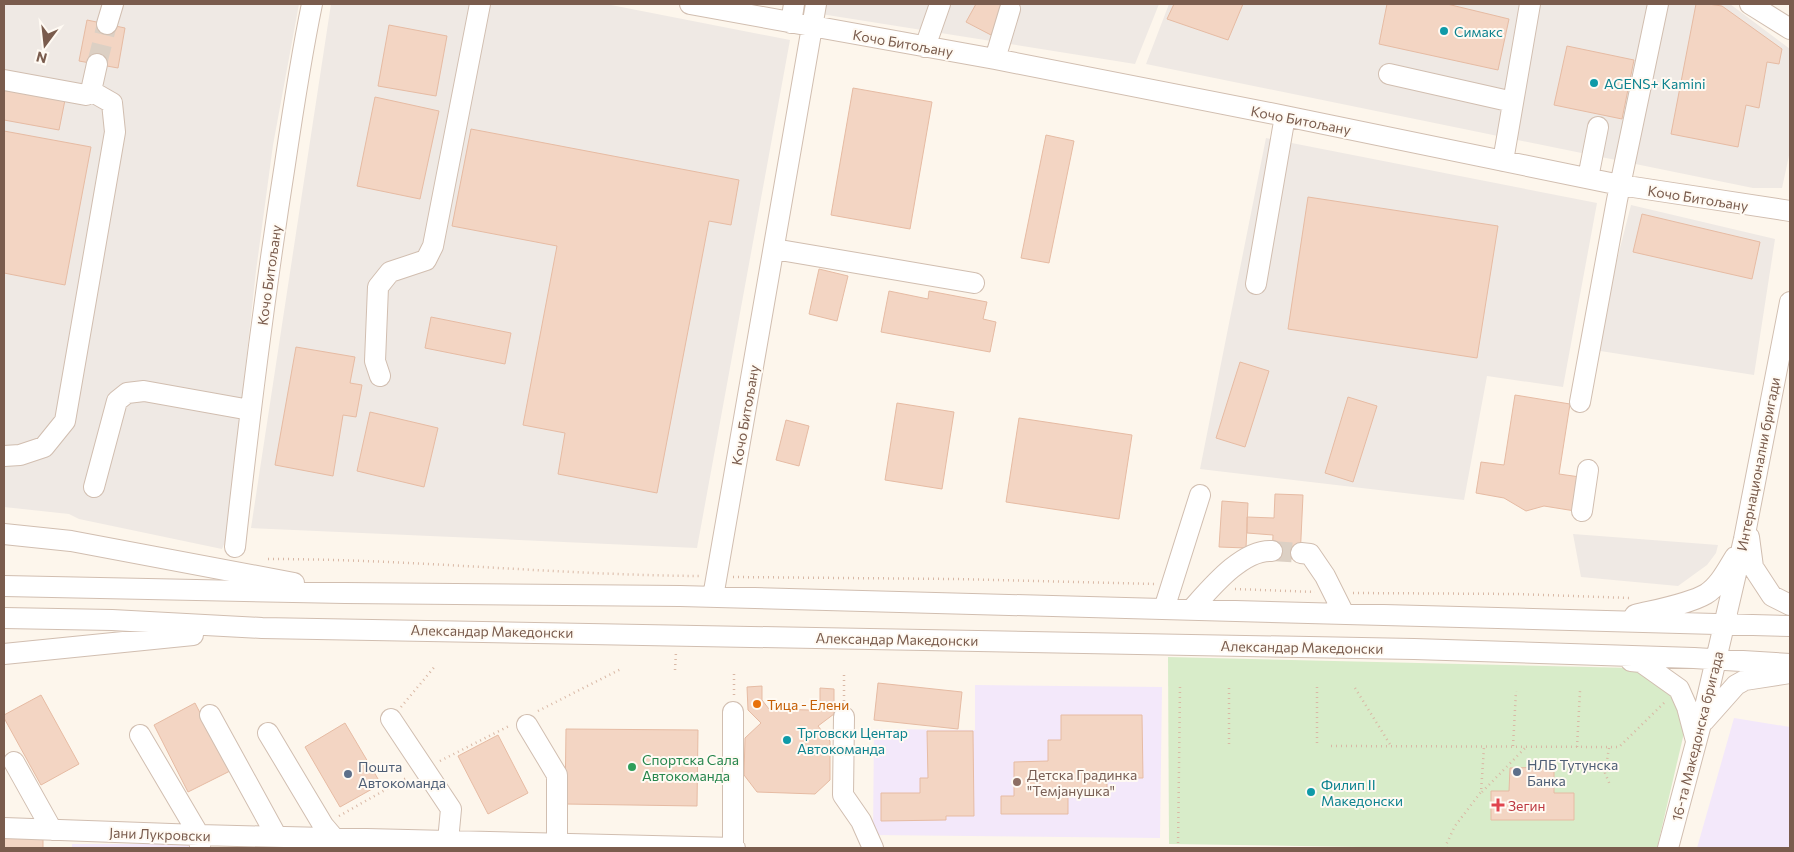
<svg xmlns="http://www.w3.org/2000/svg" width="1794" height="852" font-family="Commissioner,sans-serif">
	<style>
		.industrial { fill: #efe9e4 }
		.education { fill: #f3e8fa }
		.green { fill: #d8ecc9 }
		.building { fill: #f3d5c3; stroke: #e6bba3 }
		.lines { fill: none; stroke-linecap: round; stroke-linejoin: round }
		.minor-tunnel { stroke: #dcd0c4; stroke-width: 20; stroke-dasharray: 20 10; stroke-linecap: butt }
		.minor-casing { stroke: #d1beb0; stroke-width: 22 }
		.path { stroke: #d9b8a5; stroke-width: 2.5; stroke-dasharray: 1 4; stroke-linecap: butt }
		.minor { stroke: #fff; stroke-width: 20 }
		.culture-dot { fill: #0f9aa8; stroke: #fffaf3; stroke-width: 2 }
		.food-dot { fill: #e8710a; stroke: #fffaf3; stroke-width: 2 }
		.leisure-dot { fill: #2e9e5b; stroke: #fffaf3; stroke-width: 2 }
		.service-dot { fill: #5c6f8a; stroke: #fffaf3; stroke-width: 2 }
		.education-dot { fill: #8d6e63; stroke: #fffaf3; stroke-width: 2 }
		.health-dot { fill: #e0444e; stroke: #fffaf3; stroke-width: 2 }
		.labels { text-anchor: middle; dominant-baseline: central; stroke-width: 4; stroke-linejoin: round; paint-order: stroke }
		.culture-label { font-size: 14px; fill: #0d838f; stroke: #fffaf3; text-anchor: start }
		.street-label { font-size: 14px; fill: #7a5c4d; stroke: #fffaf3 }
		.food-label { font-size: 14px; fill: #c56008; stroke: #fffaf3; text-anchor: start }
		.leisure-label { font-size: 14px; fill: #27864d; stroke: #fffaf3; text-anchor: start }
		.service-label { font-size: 14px; fill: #4e5e75; stroke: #fffaf3; text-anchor: start }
		.education-label { font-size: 14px; fill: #785e54; stroke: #fffaf3; text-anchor: start }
		.health-label { font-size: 14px; fill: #be3a42; stroke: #fffaf3; text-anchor: start }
	</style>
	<rect width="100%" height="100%" fill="#fdf6ec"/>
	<path class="industrial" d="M4 4H299L273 145 256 271 227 537 222 549 79 519 69 514 4 507Z
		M331 4H606L790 40 697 548 251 528Z
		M823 4H1159L1135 64 821 14Z
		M1169 4H1730L1790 49V151L1782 188H1753L1146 64Z
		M1266 138 1597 203 1563 387 1487 376 1464 500 1200 469Z
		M1631 205 1775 239 1754 375 1594 350Z
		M1573 534 1718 545 1716 553 1707 565 1678 586 1581 577Z"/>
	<path class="education" d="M975 685 1162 687 1160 838 873 835 874 729 975 730Z
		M1734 718 1790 727V848H1697Z
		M72 844H190V848H72Z"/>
	<path class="green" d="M1168 657 1633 668 1673 694 1684 733 1657 848H1425L1169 844Z"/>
	<path class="building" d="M976 4H1007L991 35 966 22Z
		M1174 4H1243L1228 40 1167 19Z
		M1387 4H1447L1509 19 1498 70 1379 44Z
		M1696 4H1708L1722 6 1782 49 1779 64 1767 62 1759 108 1746 105 1738 147 1671 134Z
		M87 20 125 28 118 68 79 61Z
		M389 25 447 36 436 96 378 86Z
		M1567 46 1634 60 1622 119 1554 105Z
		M4 88 65 100 59 130 4 120Z
		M853 88 932 102 910 229 831 215Z
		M375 97 439 111 420 199 357 186Z
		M471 129 739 180 731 225 709 221 657 493 558 474 565 433 523 425 557 246 452 226Z
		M4 131 91 147 65 285 4 273Z
		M1046 135 1074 141 1049 263 1021 258Z
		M1308 197 1498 226 1477 358 1288 329Z
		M1642 214 1760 242 1752 279 1633 252Z
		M819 269 848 276 837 321 809 314Z
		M889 291 928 299 929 291 987 302 983 319 996 322 990 352 881 332Z
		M431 317 511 333 505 364 425 348Z
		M296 347 355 357 350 383 362 385 356 417 343 415 333 476 275 465Z
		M1240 362 1269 371 1245 447 1216 438Z
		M1515 395 1570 404 1559 474 1580 477 1575 511 1544 506 1526 511 1504 498 1476 493 1481 462 1504 465Z
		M1348 397 1377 406 1353 482 1325 473Z
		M897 403 954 412 942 489 885 480Z
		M370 412 438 428 424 487 357 471Z
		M1019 418 1132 435 1119 519 1006 502Z
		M786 420 809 426 799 466 776 460Z
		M1275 494 1303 495 1300 559 1272 558 1273 535 1247 533V517L1274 518Z
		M1222 501 1248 503 1246 548 1219 547Z
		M878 683 962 692 958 729 874 720Z
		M762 686V700L769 709 810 710 820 702V688L834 689V714L818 726 830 741V780L815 794 757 792 744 775 745 738 761 723 748 710 747 687Z
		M41 695 79 764 41 785 4 718V715Z
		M195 703 230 771 188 792 154 725Z
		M1061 715H1142L1143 778H1107V791H1068V814H1001V796H1014V762L1048 761V740H1061Z
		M345 723 381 784 340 807 305 747Z
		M566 729 698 730 697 806 565 804Z
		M927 731H973L974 816H946V820L881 821V793H920V778H928Z
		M498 735 528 793 488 814 458 756Z
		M1554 767V793H1574V820H1491V791H1509L1510 768Z
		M4 838H43V848H4Z"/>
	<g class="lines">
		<path class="minor-tunnel" d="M97 64 107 24
			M1272 551 1301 553"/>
		<defs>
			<path id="minor" d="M690 4 995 59 1285 116 1620 185 1790 211
				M1750 4 1790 29
				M791 23 794 4
				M107 24 113 4
				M925 47 940 4
				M995 59 1010 9
				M1389 74 1513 102
				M4 80 86 95 91 91 97 64
				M1503 161 1530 4
				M1588 178 1598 127
				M774 249 974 283
				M1256 284 1285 116
				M380 376 375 361 378 287 390 272 426 260 433 246 480 4
				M1580 402 1617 200 1658 4
				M4 456 20 455 44 447 65 421 115 132 112 103 91 91
				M94 487 117 401 127 393 144 391 250 410
				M1582 511 1588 470
				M4 534 71 541 294 583
				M1749 537 1753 567 1772 596 1790 605
				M235 547C249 419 265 291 285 164 293 110 301 57 312 4
				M1301 553 1310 554 1325 576 1344 614
				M4 586 345 593 680 596 1790 626
				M713 597 816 4
				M1164 609 1200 495
				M1191 610C1210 589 1242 549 1272 551
				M1635 615C1655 610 1689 604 1706 594 1719 586 1727 570 1735 557
				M4 618 112 620 262 628 1414 649 1694 658 1790 664
				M4 654 193 635
				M1631 661 1641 662 1679 689 1687 707 1696 741
				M210 715 277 837
				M844 717 843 795 861 821 873 848
				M391 719 451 809 448 841
				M1704 721 1736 685 1745 680 1790 673
				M527 725 557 775V844
				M268 733 323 825 334 838
				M140 735 199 835 200 846
				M14 762 52 830
				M4 828 199 835 735 848
				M733 848V712
				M1668 848 1701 724 1744 539 1790 302"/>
		</defs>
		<use href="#minor" class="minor-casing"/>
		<path class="path" d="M268 559C413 559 556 575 700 576
			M733 577 955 579 1155 584
			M1235 589 1315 592
			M1353 593 1516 594 1630 598
			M675 670 676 652
			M1317 687V746
			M1355 688 1391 746
			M734 695V672
			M844 701V675
			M401 707 436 665
			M538 711 621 669
			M1229 744V686
			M1331 746 1619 747 1666 701
			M1513 746 1516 691
			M1577 747 1580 691
			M1609 748 1605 773 1610 785
			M440 761 511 725
			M1482 792 1526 747
			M339 816 408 777
			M1178 848 1180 685
			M1447 848 1446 845 1455 826 1481 792 1484 747"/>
		<use href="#minor" class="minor"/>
	</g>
	<g class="culture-dot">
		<circle cx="1444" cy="31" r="5"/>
		<circle cx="1594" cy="83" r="5"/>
		<circle cx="787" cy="740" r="5"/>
		<circle cx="1311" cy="792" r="5"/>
	</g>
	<circle class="food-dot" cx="757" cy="704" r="5"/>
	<circle class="leisure-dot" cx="632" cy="767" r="5"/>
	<g class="service-dot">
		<circle cx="1517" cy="772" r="5"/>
		<circle cx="348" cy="774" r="5"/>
	</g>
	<circle class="education-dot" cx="1017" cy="782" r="5"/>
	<path class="health-dot" d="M1495.5 797.5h5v5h5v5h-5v5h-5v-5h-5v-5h5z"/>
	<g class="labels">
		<g class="culture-label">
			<text x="1454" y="31">Симакс</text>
			<text x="1604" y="83">AGENS+ Kamini</text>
			<text x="797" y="732">Трговски Центар<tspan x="797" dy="16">Автокоманда</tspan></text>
			<text x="1321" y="784">Филип II<tspan x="1321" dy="16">Македонски</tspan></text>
		</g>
		<g class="street-label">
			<text transform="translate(903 43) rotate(10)">Кочо Битољану</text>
			<text transform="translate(1301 120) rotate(11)">Кочо Битољану</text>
			<text transform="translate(1698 198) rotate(9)">Кочо Битољану</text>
			<text transform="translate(269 275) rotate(-82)">Кочо Битољану</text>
			<text transform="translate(745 415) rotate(-80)">Кочо Битољану</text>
			<text transform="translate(1758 464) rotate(-79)">Интернационални бригади</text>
			<text transform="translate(492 631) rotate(1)">Александар Македонски</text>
			<text transform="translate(897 639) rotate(1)">Александар Македонски</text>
			<text transform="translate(1302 647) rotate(1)">Александар Македонски</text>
			<text transform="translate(1697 736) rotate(-76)">16-та Македонска бригада</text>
			<text transform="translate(160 834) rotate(2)">Јани Лукровски</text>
		</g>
		<g class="food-label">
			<text x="767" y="704">Тица - Елени</text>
		</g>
		<g class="leisure-label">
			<text x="642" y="759">Спортска Сала<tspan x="642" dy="16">Автокоманда</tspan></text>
		</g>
		<g class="service-label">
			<text x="1527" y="764">НЛБ Тутунска<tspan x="1527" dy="16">Банка</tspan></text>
			<text x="358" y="766">Пошта<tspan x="358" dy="16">Автокоманда</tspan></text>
		</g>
		<g class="education-label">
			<text x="1027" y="774">Детска Градинка<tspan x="1027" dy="16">"Темјанушка"</tspan></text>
		</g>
		<g class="health-label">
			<text x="1508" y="805">Зегин</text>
		</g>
	</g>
	<rect width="1794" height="852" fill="none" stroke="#7a5c4d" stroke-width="10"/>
	<g transform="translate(45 45) rotate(195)" stroke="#fffaf3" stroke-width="4" paint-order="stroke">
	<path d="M0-4L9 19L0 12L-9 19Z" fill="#7a5c4d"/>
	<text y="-8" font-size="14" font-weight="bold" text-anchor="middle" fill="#7a5c4d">N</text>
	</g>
</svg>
